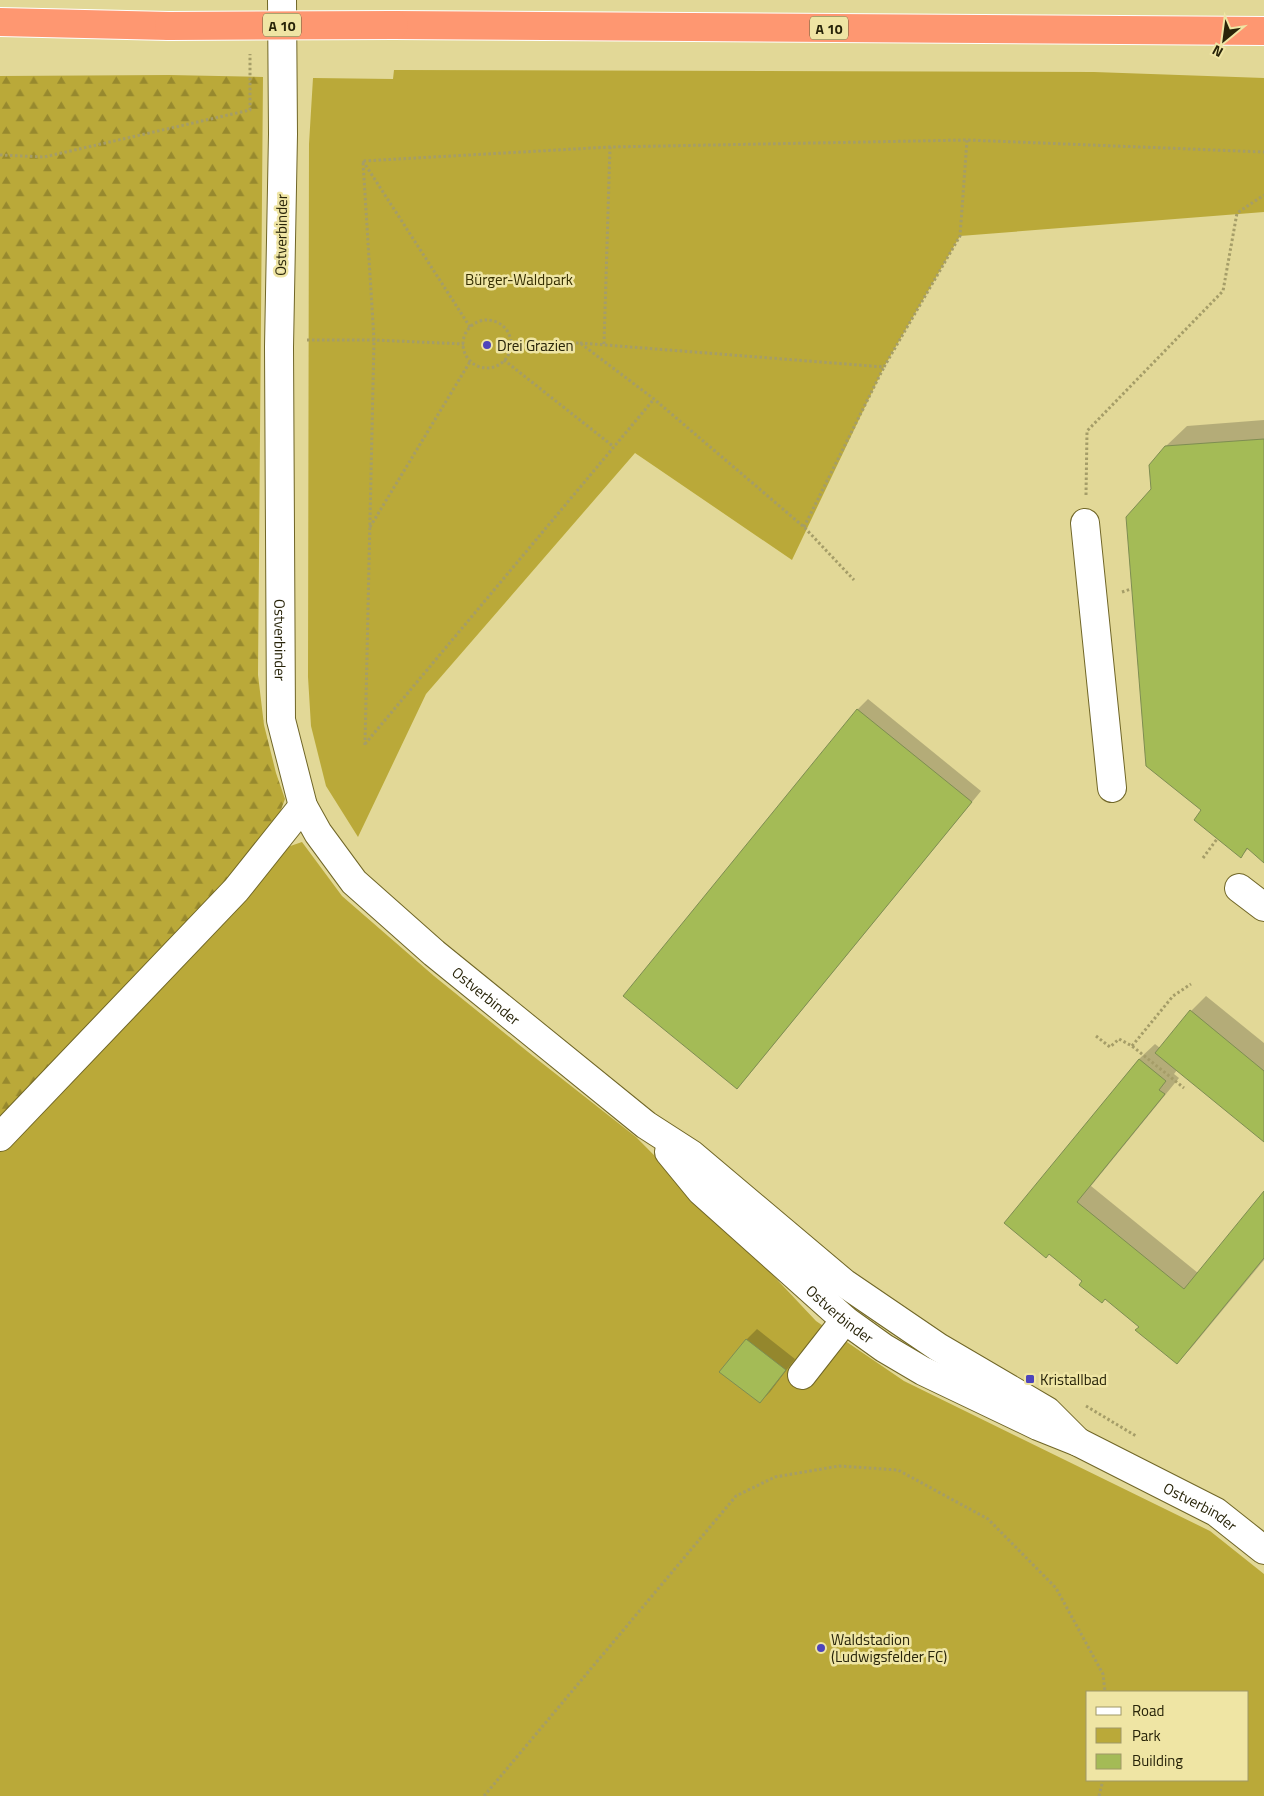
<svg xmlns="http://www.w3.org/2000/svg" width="1264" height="1796" font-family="'Titillium Web',sans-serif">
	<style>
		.forest { fill: url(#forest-firs) }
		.park { fill: #baa939; fill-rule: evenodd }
		.shadow { fill: #0003 }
		.building { fill: #a4bb56; stroke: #7e8d52 }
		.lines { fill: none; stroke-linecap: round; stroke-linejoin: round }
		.minor-casing { stroke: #706627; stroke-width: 30 }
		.highway-casing { stroke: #fff; stroke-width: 30 }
		.path { stroke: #a59d68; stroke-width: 3; stroke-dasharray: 2.5 2.5; stroke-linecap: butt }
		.minor { stroke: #fff; stroke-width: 28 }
		.highway { stroke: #fe9771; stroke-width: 28 }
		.highway-bridge-casing { stroke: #fff; stroke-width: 30; stroke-linecap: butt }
		.highway-bridge { stroke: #fe9771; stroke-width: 28 }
		.poi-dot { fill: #4d44bb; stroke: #efe5a4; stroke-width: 2 }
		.labels { text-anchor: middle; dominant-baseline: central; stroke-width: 5; stroke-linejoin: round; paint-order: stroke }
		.shield { fill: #efe5a4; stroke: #645e38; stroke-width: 1 }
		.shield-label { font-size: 14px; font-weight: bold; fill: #282409 }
		.street-label { font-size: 15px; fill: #282409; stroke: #efe5a4 }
		.park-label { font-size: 15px; fill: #352e00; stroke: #efe5a4 }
		.poi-label { font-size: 15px; fill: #282409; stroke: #efe5a4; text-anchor: start }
	</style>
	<defs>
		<pattern id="forest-firs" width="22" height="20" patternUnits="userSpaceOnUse" patternTransform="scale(1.25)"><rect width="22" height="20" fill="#baa939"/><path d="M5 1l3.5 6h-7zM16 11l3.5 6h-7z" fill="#97892e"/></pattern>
	</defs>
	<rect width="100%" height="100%" fill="#e2d897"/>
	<path class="forest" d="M169 75 263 77 258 675 264 725 276 773 285 799 264 855 0 1137V76Z"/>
	<path class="park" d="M394 70 1094 72 1264 78V212L960 236 884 367 792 560 635 453 426 694 358 837 326 786 311 726 308 677 309 144 313 78 393 79Z
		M302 842 342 896 434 976 533 1056 636 1137 768 1270 816 1321 904 1381 1210 1531 1264 1574V1796H0V1137L264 855ZM1088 1692H1248V1780H1088Z"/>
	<path class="shadow" d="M1264 420V862L1249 848 1241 856 1203 809 1152 489 1166 446 1187 426Z
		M868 699 981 791 747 1077 737 1088 625 995 858 709Z
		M1206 996 1264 1043V1141L1177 1070 1174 1074 1179 1078 1091 1186 1198 1273 1264 1193V1260L1192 1347 1177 1363 1140 1326 1049 1253 1005 1223 1139 1059 1155 1044 1160 1048 1191 1011Z
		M757 1329 795 1359 770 1392 760 1402 721 1372 747 1339Z"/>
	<path class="building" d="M1264 439V863L1247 848 1241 858 1194 820 1201 810 1146 766 1126 517 1151 489 1149 465 1165 446Z
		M857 709 972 802 737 1089 623 996Z
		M1190 1010 1264 1071V1142L1155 1053Z
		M1139 1059 1166 1081 1159 1090 1165 1094 1077 1202 1184 1289 1264 1191V1258L1177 1364 1135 1330 1139 1327 1105 1299 1102 1303 1079 1285 1082 1281 1049 1254 1046 1258 1004 1223Z
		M746 1339 786 1370 760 1403 719 1372Z"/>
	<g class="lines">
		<defs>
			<g id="minor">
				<path id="s1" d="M282 0 283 134 279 347 281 720 303 806 318 833 354 882 434 953 646 1125 691 1154 844 1283 938 1347 1047 1411 1078 1442"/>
				<path d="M1085 523 1112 788"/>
				<path d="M1239 888 1264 907"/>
				<path d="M0 1137 236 890 303 806"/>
				<path id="s2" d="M669 1152 701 1191 845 1320 884 1348 923 1371 1038 1426 1078 1442 1216 1512 1264 1550"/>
				<path d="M802 1375 845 1320"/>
			</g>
			<path id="highway" d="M0 22 169 26
				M394 25 1264 31"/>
		</defs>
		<use href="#minor" class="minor-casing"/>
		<use href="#highway" class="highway-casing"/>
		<path class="path" d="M0 155 44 157 250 110V54
			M363 161 470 327
			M463 344a24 24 0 1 1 48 0a24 24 0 1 1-48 0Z
			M307 340H374L464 344
			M511 343H580L654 399 804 527 854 580
			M580 343 884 367 960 236 967 140
			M604 344 610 147
			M504 360 614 447
			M1086 495 1087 431 1223 291 1237 213 1264 195
			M370 527 471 360
			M804 527 884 367
			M1122 592 1131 589
			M365 744 654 399
			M365 745 374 340 363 161 610 147 967 140 1264 152
			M1203 858 1217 839
			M1096 1036 1110 1047 1119 1039 1132 1046 1184 1088
			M1132 1046 1173 996 1191 984
			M1086 1406 1136 1436
			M484 1796 736 1496 775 1477 839 1466 898 1470 988 1519 1056 1588 1103 1674 1105 1692
			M1099 1796 1103 1780"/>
		<use href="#minor" class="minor"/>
		<use href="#highway" class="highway"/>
		<defs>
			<path id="highway-bridge" d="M169 26 394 25"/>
		</defs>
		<use href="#highway-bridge" class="highway-bridge-casing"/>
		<use href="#highway-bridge" class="highway-bridge"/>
	</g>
	<g class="poi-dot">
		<circle cx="487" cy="345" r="5"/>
		<rect x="1025" y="1374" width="10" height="10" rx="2.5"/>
		<circle cx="821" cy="1648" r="5"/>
	</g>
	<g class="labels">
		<g class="shield">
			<rect x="263" y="13.5" width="38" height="23" rx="4"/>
			<rect x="810" y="16.5" width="38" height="23" rx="4"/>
		</g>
		<g class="shield-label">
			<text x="282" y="25">A 10</text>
			<text x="829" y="28">A 10</text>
		</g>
		<g class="street-label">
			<text transform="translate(281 235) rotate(-89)">Ostverbinder</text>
			<text stroke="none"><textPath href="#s1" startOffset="640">Ostverbinder</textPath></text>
			<text stroke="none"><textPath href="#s1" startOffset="1075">Ostverbinder</textPath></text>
			<text stroke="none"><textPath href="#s2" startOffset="236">Ostverbinder</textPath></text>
			<text stroke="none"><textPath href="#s2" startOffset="646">Ostverbinder</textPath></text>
		</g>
		<g class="park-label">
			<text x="519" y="279">Bürger-Waldpark</text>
		</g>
		<g class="poi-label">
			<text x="497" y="345">Drei Grazien</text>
			<text x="1040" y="1379">Kristallbad</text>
			<text x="831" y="1639">Waldstadion<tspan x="831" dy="17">(Ludwigsfelder FC)</tspan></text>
		</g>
	</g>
	<rect x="1086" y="1691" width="162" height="90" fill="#efe5a4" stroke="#9f9866"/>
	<rect x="1096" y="1707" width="25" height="8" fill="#ffffff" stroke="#9f9866"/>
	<text x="1132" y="1716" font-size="15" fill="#282409">Road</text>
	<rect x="1096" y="1728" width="25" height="15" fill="#baa939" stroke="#9f9866"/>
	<text x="1132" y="1741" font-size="15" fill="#282409">Park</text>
	<rect x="1096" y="1754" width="25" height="15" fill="#a4bb56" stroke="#9f9866"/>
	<text x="1132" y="1766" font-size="15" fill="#282409">Building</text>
	<g transform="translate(1224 40) rotate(209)" stroke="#efe5a4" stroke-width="4" paint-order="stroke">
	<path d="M0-4L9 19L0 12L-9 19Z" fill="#282409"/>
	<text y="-8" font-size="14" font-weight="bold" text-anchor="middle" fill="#282409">N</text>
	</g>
</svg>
